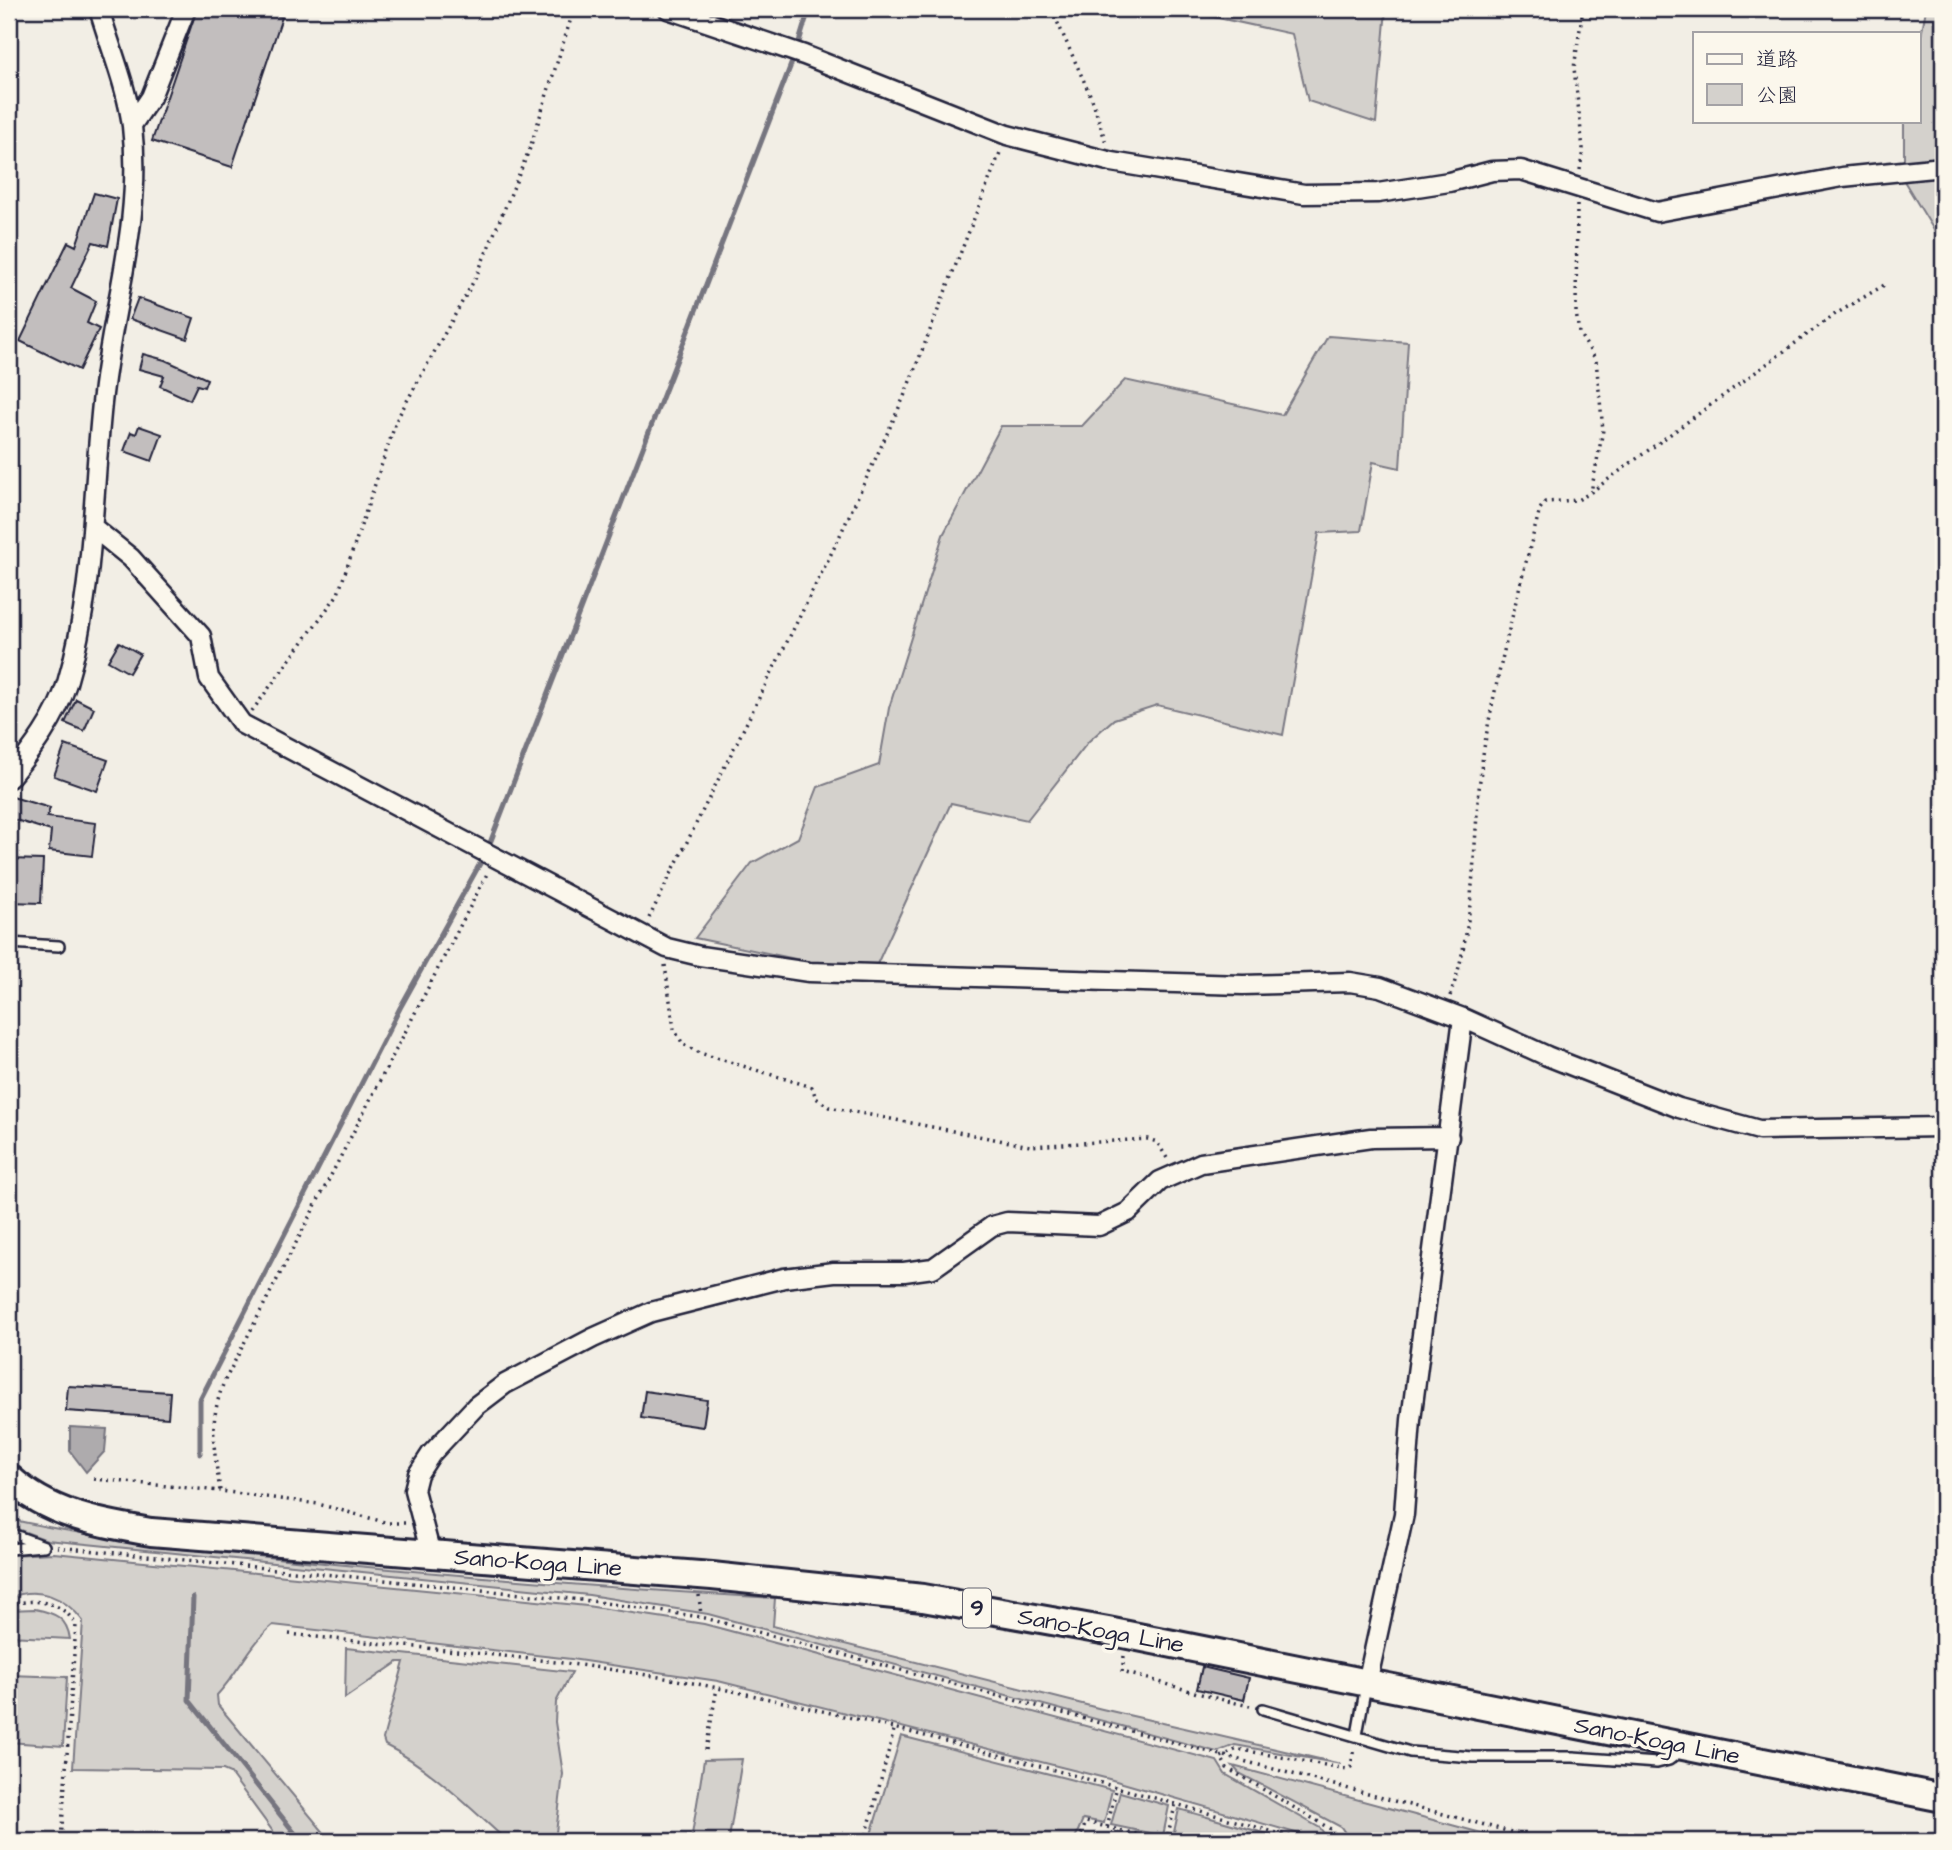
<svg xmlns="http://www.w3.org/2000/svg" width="1952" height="1850" font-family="'Architects Daughter','Klee One',sans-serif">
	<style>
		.green { fill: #d4d1cc; stroke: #7b7a84; stroke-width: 2 }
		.water { fill: #aeabad; stroke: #76747f; stroke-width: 2 }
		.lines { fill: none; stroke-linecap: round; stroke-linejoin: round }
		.stream { stroke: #76747f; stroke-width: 5 }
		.building { fill: #c2bebe; stroke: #22223b; stroke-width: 2 }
		.service-casing { stroke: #22223b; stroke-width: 14 }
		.minor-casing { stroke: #22223b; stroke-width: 23 }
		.primary-casing { stroke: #22223b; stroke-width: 32 }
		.path { stroke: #22223b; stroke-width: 3.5; stroke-dasharray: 2 5; stroke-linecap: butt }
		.service { stroke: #fbf7ec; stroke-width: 9 }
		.minor { stroke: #fbf7ec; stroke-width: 18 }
		.primary { stroke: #fbf7ec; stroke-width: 26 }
		.labels { text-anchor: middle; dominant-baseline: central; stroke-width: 7; stroke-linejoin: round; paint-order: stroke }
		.shield { fill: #fbf7ec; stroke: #636270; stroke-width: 2 }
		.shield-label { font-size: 23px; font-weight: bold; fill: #22223b }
		.street-label { font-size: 24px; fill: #22223b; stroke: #fbf7ec }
	</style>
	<rect width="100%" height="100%" fill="#f2eee5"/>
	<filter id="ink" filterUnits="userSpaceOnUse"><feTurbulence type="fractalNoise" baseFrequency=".0143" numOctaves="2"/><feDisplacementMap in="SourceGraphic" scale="14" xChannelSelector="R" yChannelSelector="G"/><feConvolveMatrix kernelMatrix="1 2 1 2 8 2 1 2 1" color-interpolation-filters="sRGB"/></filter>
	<g filter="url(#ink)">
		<path class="green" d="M1177 9H1386L1376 123 1308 101 1292 34Z
			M1926 9H1943V245L1904 181V121H1919V47Z
			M1328 336 1408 342 1400 468 1373 462 1361 531 1319 533 1283 735 1157 705 1114 719 1089 741 1027 820 951 803 872 975 695 938 752 863 798 838 818 787 879 765 889 708 943 535 1001 426H1082L1125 380 1282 415Z
			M9 1519C113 1542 219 1552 324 1563 475 1577 624 1589 775 1598L773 1626 1102 1709 1341 1764 1235 1745 1217 1752 708 1614 589 1595 47 1540 9 1526Z
			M54 1553 587 1606 704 1624 1217 1761 1225 1774 1320 1828 1328 1839 1323 1841 1109 1779 718 1681 571 1659 273 1625C250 1644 238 1673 217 1695L218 1705 331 1841H280L230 1773 223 1770 73 1768 83 1621C65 1597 38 1585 9 1598V1555Z
			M35 1609C54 1613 67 1617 70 1639L9 1636V1610Z
			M346 1648 572 1672 556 1702 555 1722 563 1774 555 1841H507C470 1808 430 1767 385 1745L383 1739 404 1662H398L345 1698Z
			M9 1675 67 1677 63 1746 9 1742Z
			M901 1736 1112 1790 1104 1823 1083 1819 1074 1841H869Z
			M742 1759 729 1839 691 1841 704 1760Z
			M1233 1766 1511 1841H1343L1345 1833 1341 1827 1239 1773Z
			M1120 1792 1169 1806 1163 1836 1111 1825Z
			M1179 1809 1292 1841H1172Z"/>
		<path class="water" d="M70 1427 107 1429 105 1451 86 1472 70 1451Z"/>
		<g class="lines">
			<path class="stream" d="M799 42 809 9
				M490 843 792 62
				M200 1454V1400L400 1008 482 860
				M193 1597 189 1700 301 1841"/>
		</g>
		<path class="building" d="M197 9H256L282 17 232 167 152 141Z
			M94 193 117 199 108 246 93 242 71 288 96 301 87 323 99 329 79 370 20 341 68 242 76 246Z
			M138 298 194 318 187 339 130 319Z
			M143 354 165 360 207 379 204 387 197 385 190 400 160 386 164 376 139 369Z
			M139 426 162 434 152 461 124 451 131 432 136 434Z
			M119 642 140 654 129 673 108 661Z
			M76 699 94 708 84 731 65 723Z
			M65 745 108 760 97 791 54 776Z
			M9 796 50 808 47 817 96 823 92 856 49 851 51 831 9 818Z
			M9 859 43 860 41 903 9 902Z
			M68 1386 170 1392 168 1418 66 1411Z
			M645 1391 707 1400 703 1427 641 1418Z
			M1202 1667 1249 1678 1244 1700 1197 1689Z"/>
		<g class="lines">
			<defs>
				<path id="service" d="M9 943 59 946
					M9 1533 44 1546
					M9 1549 42 1546
					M1263 1709 1410 1752 1473 1757H1573L1657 1763 1669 1760 1682 1750
					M1357 1735 1366 1685"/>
				<path id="minor" d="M668 9 804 55 1007 135 1112 162 1304 194 1378 193 1449 182 1492 171 1521 170 1657 212 1842 177 1943 167
					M132 125 151 97 186 9
					M94 528 131 558 201 636 209 678 242 724 667 948 700 956 809 972 1243 985 1350 982 1380 987 1463 1018 1547 1056 1679 1108 1759 1130 1943 1127
					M9 778C32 750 56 719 67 683 95 589 92 491 103 394 113 305 143 218 132 126 127 87 110 47 99 9
					M427 1555 428 1543 414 1490 418 1474 431 1454 476 1406 505 1384 593 1338 651 1312 784 1278 834 1272H904L933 1268 992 1226 1007 1222 1099 1226 1128 1212 1160 1181 1201 1163 1371 1138 1449 1137
					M1367 1683 1404 1514 1411 1420 1463 1018"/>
				<path id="primary" d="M9 1478C49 1515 99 1523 151 1532L712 1576 923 1598 1108 1631 1943 1798"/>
			</defs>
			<use href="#service" class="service-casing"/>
			<use href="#minor" class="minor-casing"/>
			<use href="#primary" class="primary-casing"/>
			<path class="path" d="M1057 9 1056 19 1092 99 1106 143
				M1580 170 1583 149 1574 68 1583 9
				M1577 205 1576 312 1579 333 1596 360 1603 430 1591 492
				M252 711 338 594 397 419 476 277 530 148 574 9
				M649 918 836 544 903 399 1001 150
				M665 965 674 1029 683 1044 700 1053 812 1087 816 1098 829 1107 1030 1146 1148 1139 1157 1142 1167 1158
				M1450 996C1479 916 1471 831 1484 748 1498 668 1519 588 1540 509L1545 502 1578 500 1591 492 1834 315 1886 284
				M94 1479 220 1491
				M405 1523H388L318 1504 220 1491C214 1449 208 1423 224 1382L488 872
				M57 1547 591 1601 701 1617 1545 1841
				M699 1595 701 1616
				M9 1605C34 1598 62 1600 76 1625L61 1841
				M289 1634C432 1650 578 1659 718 1688 916 1729 1111 1785 1305 1841
				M1124 1656 1122 1672C1166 1683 1206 1697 1250 1706
				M706 1750 717 1688
				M1107 1827 1117 1786
				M865 1841 894 1730
				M1079 1841 1086 1822 1165 1841
				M1166 1841 1176 1803
				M1334 1841V1831L1227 1768 1221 1757 1237 1749 1347 1769 1351 1767 1354 1747"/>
			<use href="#service" class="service"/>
			<use href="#minor" class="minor"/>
			<use href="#primary" class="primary"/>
		</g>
	</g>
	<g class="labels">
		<rect class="shield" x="963" y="1588.5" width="28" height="39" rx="5"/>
		<g class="shield-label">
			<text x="977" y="1608">9</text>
		</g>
		<g class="street-label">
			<text transform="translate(538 1563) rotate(4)">Sano-Koga Line</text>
			<text transform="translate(1101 1631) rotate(10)">Sano-Koga Line</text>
			<text transform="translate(1657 1741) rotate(11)">Sano-Koga Line</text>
		</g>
	</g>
	<rect width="1952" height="1850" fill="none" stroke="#fbf7ec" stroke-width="35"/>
	<rect x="18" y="18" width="1917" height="1815" fill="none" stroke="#22223b" stroke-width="2.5" filter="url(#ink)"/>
	<rect x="1693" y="32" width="228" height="91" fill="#fbf7ec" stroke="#a4a2a5" stroke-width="2"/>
	<rect x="1707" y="54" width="35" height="10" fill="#fbf7ec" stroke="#a4a2a5" stroke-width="2"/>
	<text x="1756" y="66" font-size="21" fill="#22223b">道路</text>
	<rect x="1707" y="84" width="35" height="21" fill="#d4d1cc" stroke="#a4a2a5" stroke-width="2"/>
	<text x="1756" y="102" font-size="21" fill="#22223b">公園</text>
</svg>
